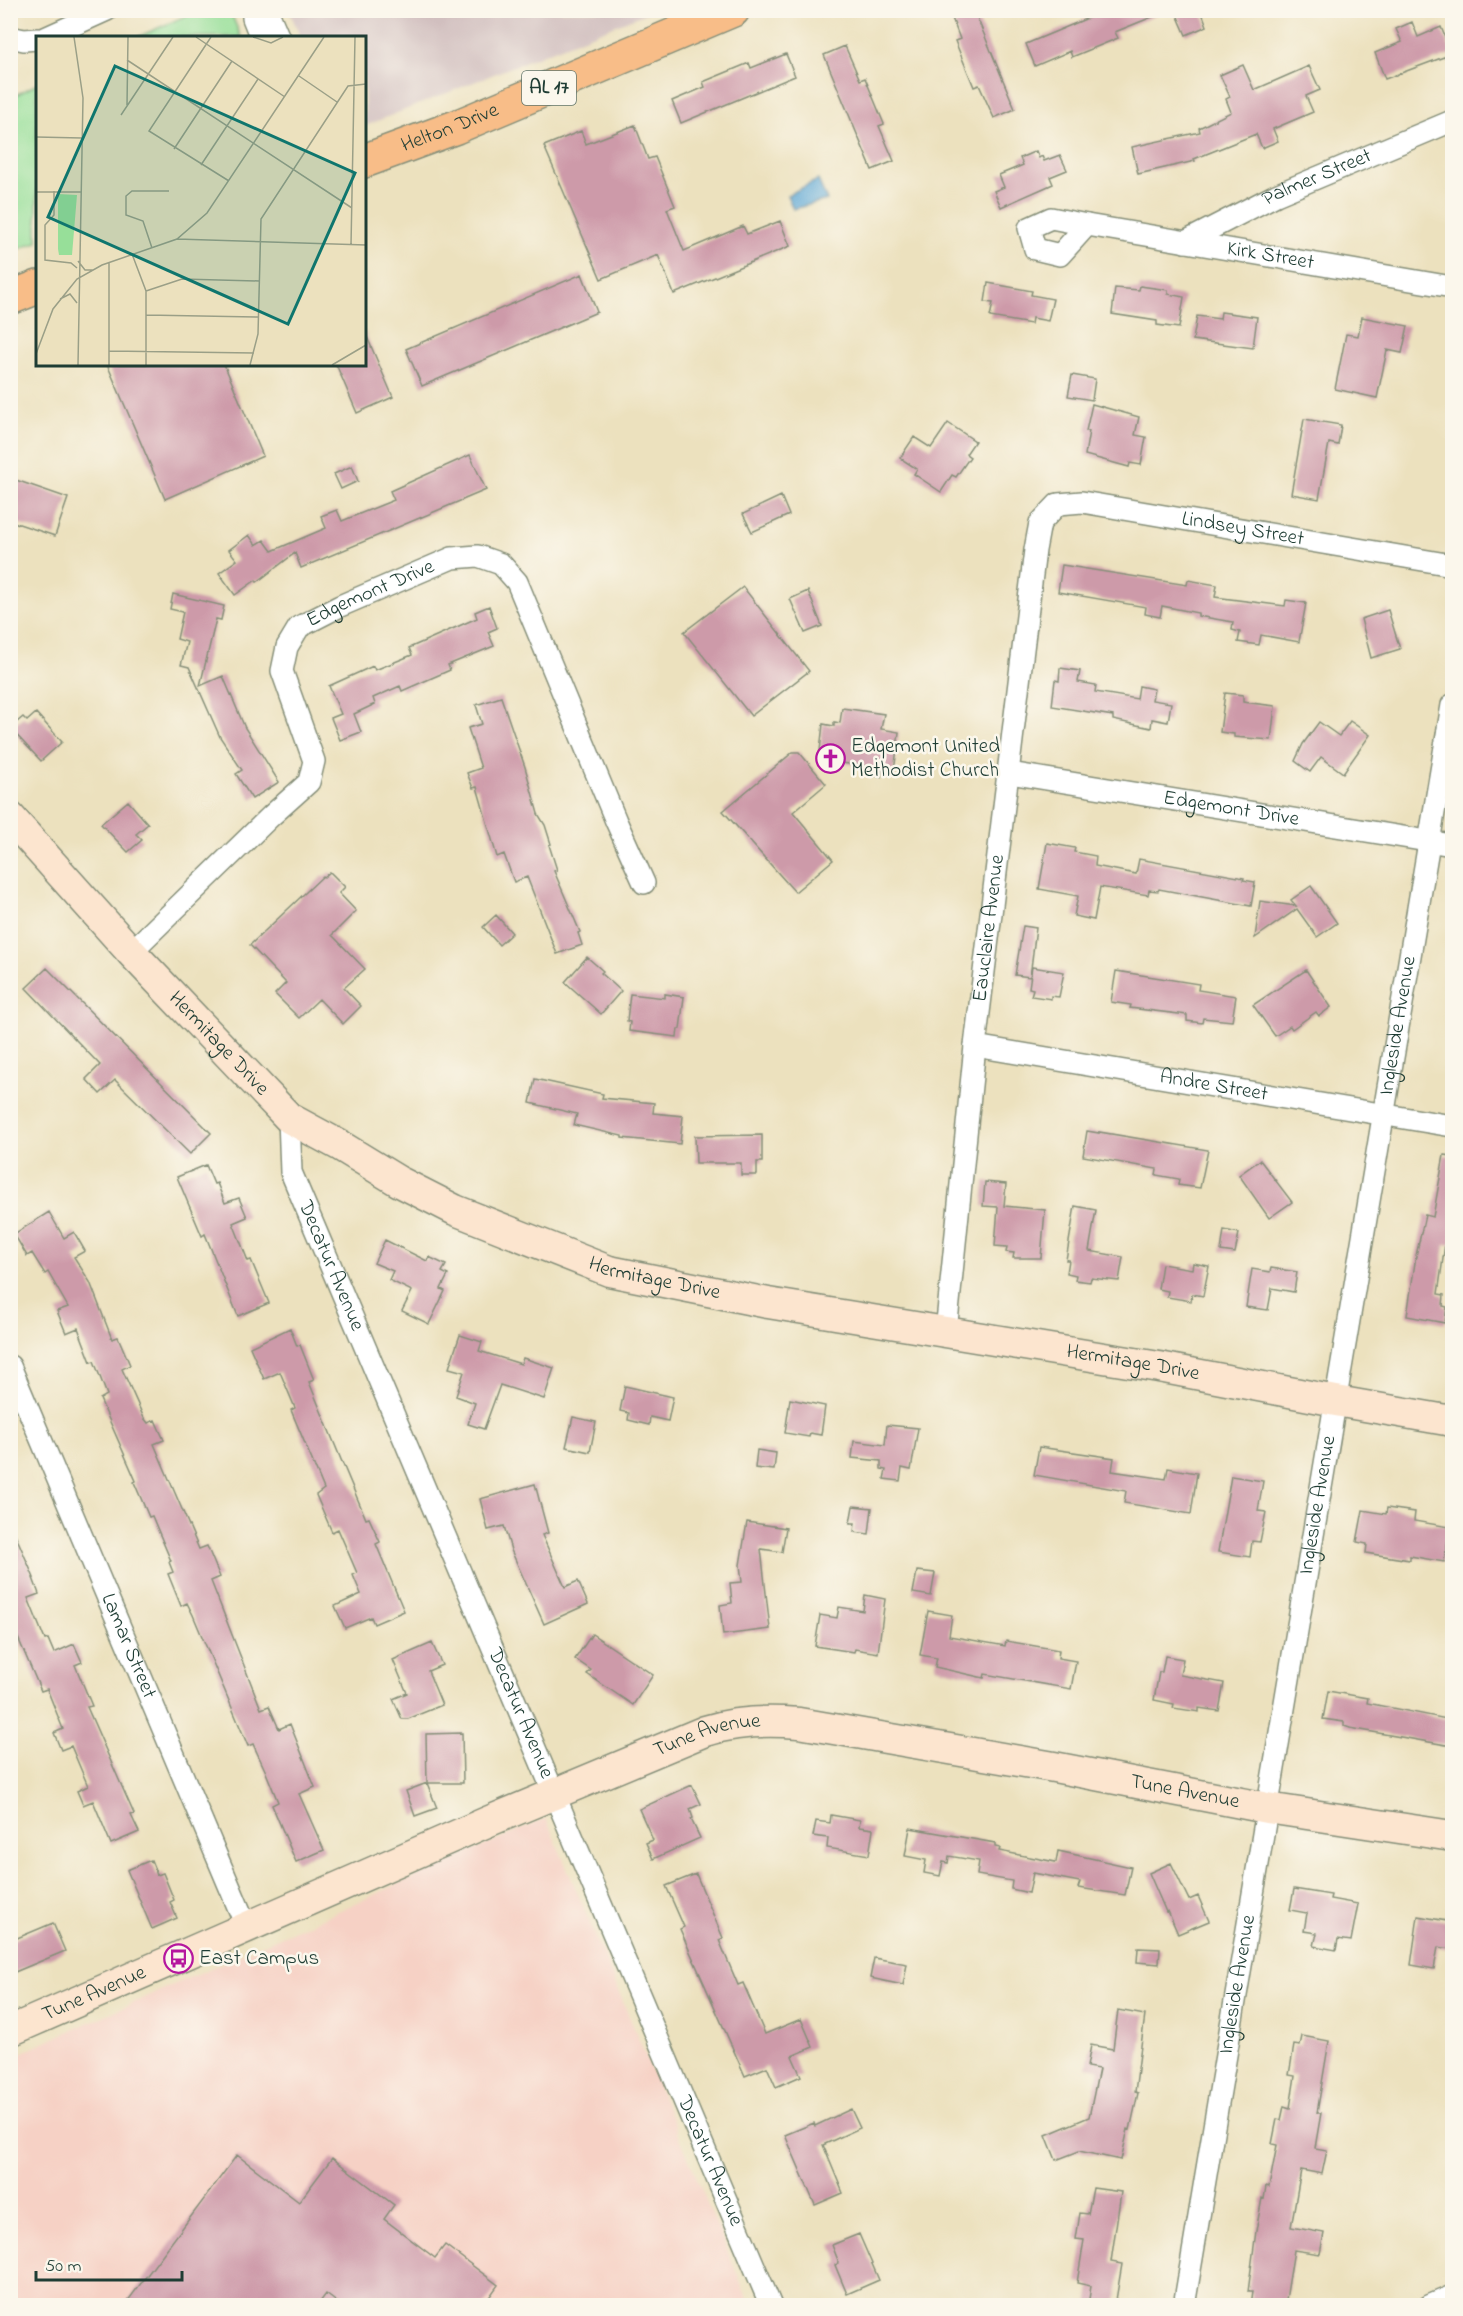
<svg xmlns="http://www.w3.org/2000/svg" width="1463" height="2316" font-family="'Indie Flower',sans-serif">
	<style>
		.built { fill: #f6d1c5 }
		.industrial { fill: #d1bfbf }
		.green { fill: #97df99; stroke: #5b8e66; stroke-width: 1.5 }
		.water { fill: #5da7d5; stroke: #3e7284; stroke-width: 1.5 }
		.building { fill: #cd9aa9 }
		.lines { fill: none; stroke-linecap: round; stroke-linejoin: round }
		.street-casing { stroke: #868f79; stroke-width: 24 }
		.secondary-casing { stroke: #868f79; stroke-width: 33 }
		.primary-casing { stroke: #868f79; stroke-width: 36 }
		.street { stroke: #fff; stroke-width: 21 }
		.secondary { stroke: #fce5cf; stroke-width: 30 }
		.primary { stroke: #f8bd88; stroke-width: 33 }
		.labels { text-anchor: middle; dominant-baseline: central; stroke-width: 5; stroke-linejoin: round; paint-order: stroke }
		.shield { fill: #fbf7ec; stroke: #61756b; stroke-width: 1.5 }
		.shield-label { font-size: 20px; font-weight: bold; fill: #1f3d34 }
		.street-label { font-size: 21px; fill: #1f3d34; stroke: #fbf7ec }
		.poi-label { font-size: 21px; fill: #1f3d34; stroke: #fbf7ec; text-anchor: start }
		.inset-road { fill: none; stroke: #9a9f87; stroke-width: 1.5 }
		.view { fill: #0f766e; fill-opacity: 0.15; stroke: #0f766e; stroke-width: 3 }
		.inset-edge { fill: none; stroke: #1f3d34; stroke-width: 3 }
	</style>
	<rect width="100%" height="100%" fill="#fbf7ec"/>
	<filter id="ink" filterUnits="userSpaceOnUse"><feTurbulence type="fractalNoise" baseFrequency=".0167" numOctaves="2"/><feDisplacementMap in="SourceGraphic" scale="12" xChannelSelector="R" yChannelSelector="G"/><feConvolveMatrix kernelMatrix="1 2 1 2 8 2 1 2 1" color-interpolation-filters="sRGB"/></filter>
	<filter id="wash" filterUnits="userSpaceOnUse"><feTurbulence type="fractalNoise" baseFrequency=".008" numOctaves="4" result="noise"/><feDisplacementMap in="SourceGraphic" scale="24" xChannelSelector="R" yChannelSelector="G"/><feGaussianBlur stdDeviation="1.35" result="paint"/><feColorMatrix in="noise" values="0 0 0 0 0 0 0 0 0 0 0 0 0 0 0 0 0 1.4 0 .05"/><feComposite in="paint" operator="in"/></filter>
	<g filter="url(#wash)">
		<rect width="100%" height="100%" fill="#ece1be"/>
		<path class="built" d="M546 1818 750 2305H11L10 2058Z"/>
		<path class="industrial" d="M289 11H651L365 126 364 38 301 37Z"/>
		<path class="green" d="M199 10 230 11 241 37H138Z
			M37 84V242L11 252V85L16 95Z"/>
		<path class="water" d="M818 180 827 200 793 209 787 195Z"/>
		<g id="blocks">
			<path class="building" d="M949 10H974L1015 109 994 118 979 85 974 87 955 41 960 39Z
				M1107 10 1167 11 1115 32 1118 38 1072 57 1070 51 1035 66 1026 44Z
				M1175 10H1201L1207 26 1186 35Z
				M1412 22 1418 37 1441 27 1452 54 1385 79 1375 53 1402 42 1396 29Z
				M845 46 860 80 865 78 884 124 879 126 894 161 872 170 824 55Z
				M786 54 795 76 681 123 672 101 705 87 703 82 749 63 751 68Z
				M1243 65 1254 90 1309 66 1320 90 1306 96 1313 112 1273 129 1278 141 1262 148 1256 134 1194 159 1195 161 1138 174 1132 147 1200 132 1199 128 1231 112 1226 99 1230 97 1220 75Z
				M635 125 648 159 655 157 675 206 667 209 684 251 743 226 747 234 780 221 790 246 674 294 658 255 601 279 544 146 581 131 586 144Z
				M1036 151 1039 158 1042 156 1044 161 1060 155 1067 170 1050 177 1053 184 1001 207 994 191 1004 187 999 175 1023 165 1020 158Z
				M582 274 597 312 422 386 406 349Z
				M988 283 1032 291 1031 295 1053 299 1048 321 1032 318 1031 324 990 317 993 303 985 302Z
				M1140 286 1168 290V294L1184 297 1179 328 1157 325V321L1112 314 1115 288 1139 290Z
				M1221 312 1257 317 1253 348 1193 340 1197 316 1220 319Z
				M1362 317 1408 326 1402 353 1387 350 1377 398 1335 389 1346 334 1358 336Z
				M364 330 393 397 357 413 336 364H364Z
				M107 364H224L263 456 165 499Z
				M1072 375 1095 379 1092 400 1068 396Z
				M1092 404 1139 417 1135 435 1146 437 1141 465 1130 463 1129 467 1085 455 1089 431H1086Z
				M1304 419 1341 425 1338 445 1329 443 1319 499 1291 494Z
				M948 423 975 441 966 454 970 457 956 477 952 475 941 492 914 474 917 469 900 458 914 437 931 448Z
				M470 455 486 490 301 568 295 553 257 582 256 580 235 595 219 573 237 560 229 550 249 535 256 545 264 540 272 551 326 528 321 516 337 510 342 521 394 500 390 491Z
				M352 466 358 481 341 489 334 474Z
				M10 478 68 498 55 536 10 521Z
				M781 496 789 515 752 532 743 514Z
				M1062 565 1187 585 1188 580 1217 585 1215 597 1285 606 1286 600 1306 603 1299 642 1261 635 1259 645 1238 642 1240 632 1232 630 1233 622 1198 616V613L1162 606 1160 617 1145 614 1146 607 1058 592Z
				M743 587 809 671 751 716 684 632Z
				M808 591 822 626 805 633 790 599Z
				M173 594 224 606 221 620 216 619 200 686 223 676 245 728 279 782 252 799 236 774 242 770 220 737 189 667 181 665 187 642 177 639 183 612 170 609Z
				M489 606 497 628 488 632 494 646 448 665 450 670 402 691 400 686 373 698 375 704 354 714 361 732 340 740 331 718 341 714 329 686 373 666 375 670 412 655 409 648 477 618 475 612Z
				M1388 610 1400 649 1371 658 1361 619Z
				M1060 668 1080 671 1078 682 1096 685 1095 692 1137 699 1139 686 1154 689 1152 700 1171 703 1168 722 1152 719 1151 728 1113 720V716L1052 706 1055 680 1059 681Z
				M1225 693 1243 695V702L1275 706 1271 740 1234 737V734L1220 732Z
				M501 697 525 767 538 814 545 825 551 844 549 845 557 870 554 871 580 932 578 933 582 945 557 954 527 877 514 882 504 854 497 857 477 787 473 788 467 773 481 768 468 728 482 724 476 705Z
				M842 708 884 714 881 729 899 732 894 772 882 770 881 777 863 774 864 766 819 760 823 724 834 726V722L840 723Z
				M36 713 62 742 41 761 10 728 23 717 27 721Z
				M1350 721 1370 735 1343 773 1321 757 1310 772 1295 761 1303 744 1319 722 1339 736Z
				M793 752H799L826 784 793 812 833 860 795 892 723 811Z
				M128 801 148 824 136 834 142 840 128 852 101 824Z
				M1047 843 1075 848 1074 852 1096 856 1095 866 1136 874 1139 859 1244 878 1243 880 1255 882 1251 906 1159 889 1158 891 1149 890 1148 895 1100 887 1094 920 1074 916 1078 896 1039 889Z
				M330 872 345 887 339 893 356 911 332 935 365 969 344 988 361 1006 343 1024 319 999 299 1018 275 994 286 983 250 945 323 876 324 877Z
				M1311 886 1337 923 1317 937 1297 909 1255 938 1260 901 1296 906 1291 900Z
				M496 915 512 933 499 945 483 927Z
				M1023 926 1036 928 1030 977 1015 975Z
				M587 957 603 971 601 973 621 991 601 1014 565 982Z
				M1032 967 1064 972 1059 997 1051 996V999L1031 996 1033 989 1029 988Z
				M47 968 211 1133 190 1154 115 1080 100 1094 86 1079 100 1065 26 988Z
				M1306 970 1331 1007 1319 1016 1316 1012 1292 1029 1290 1026 1275 1036 1253 1005Z
				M1116 971 1199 984 1198 990 1236 996 1232 1021 1203 1018 1202 1023 1187 1021V1015L1130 1008 1131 1005 1111 1002Z
				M630 994 665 998V994L684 997 680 1029H678L677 1037 629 1031 630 1022 627 1021Z
				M535 1079 603 1094 602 1098 654 1103 653 1113 683 1116 680 1144 622 1138V1136L574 1125 577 1114 530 1103Z
				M1087 1131 1099 1133V1132L1208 1150 1200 1188 1178 1185 1179 1179 1156 1175 1157 1169 1083 1156Z
				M762 1135V1162H757V1175H741V1163H696L695 1136Z
				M1444 1155 1452 1156V1245L1445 1244 1438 1294 1444 1295 1443 1306 1447 1307 1445 1323 1407 1316 1416 1256 1425 1215 1433 1217Z
				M1260 1160 1292 1202 1269 1218 1239 1175Z
				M206 1165 214 1184 217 1183 225 1203 239 1198 247 1217 233 1223 248 1261 251 1260 269 1303 238 1316 205 1234 202 1236 177 1177Z
				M985 1182 1006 1184 1004 1206 1045 1210 1041 1258H1013L1014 1253 1006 1252 1007 1247 995 1246 998 1207 983 1206Z
				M1075 1206 1096 1210 1089 1251 1123 1257 1119 1281 1091 1278 1090 1282 1075 1280 1076 1275 1067 1273 1069 1260H1066Z
				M49 1212 64 1238 74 1232 85 1251 74 1257 90 1282 112 1339 118 1337 130 1365 122 1369 144 1418 148 1423 155 1420 164 1440 154 1444 199 1549 207 1546 220 1577 211 1581 261 1709 269 1706 279 1729 290 1724 315 1787 299 1794 324 1850 296 1862 272 1805 278 1802 265 1770 253 1744 248 1746 193 1615 187 1603 181 1606 168 1574 173 1572 169 1562 171 1561 152 1516 149 1517 134 1482 136 1481 100 1399 107 1395 94 1361 91 1362 78 1328 66 1333 57 1311 68 1307 48 1272 45 1274 32 1253 27 1256 14 1234Z
				M1224 1230 1239 1233 1235 1253 1221 1251Z
				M385 1240 427 1261 429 1257 446 1265 442 1272 448 1275 441 1289 445 1291 429 1324 402 1311 412 1291 389 1280 393 1271 374 1263Z
				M1193 1263 1209 1266 1203 1296 1192 1294 1191 1301 1167 1297 1168 1291 1158 1289 1162 1264 1192 1269Z
				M1271 1268 1297 1272 1294 1292 1272 1288 1268 1310 1246 1307 1252 1269 1270 1272Z
				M290 1328 297 1346 300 1345 314 1380 309 1382 342 1462 366 1519 369 1518 380 1542 376 1544 404 1611 374 1624 371 1617 345 1628 335 1606 361 1594 353 1575 357 1573 338 1529 332 1532 316 1495 324 1489 291 1410 295 1408 280 1372 264 1379 250 1347Z
				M460 1335 482 1342 479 1351 521 1364 523 1358 554 1368 544 1399 500 1385 484 1429 468 1424 475 1403 456 1396 464 1372 449 1368Z
				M625 1386 673 1397 668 1421 650 1417 649 1425 628 1420 629 1413 620 1411Z
				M790 1399 825 1406 821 1435 810 1433 809 1437 785 1433Z
				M573 1417 596 1422 590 1452 566 1447Z
				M887 1425 918 1428 911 1470 902 1468 900 1481 884 1479 886 1470 881 1469V1461L852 1458 854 1441 885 1445Z
				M1039 1447 1114 1458 1112 1471 1166 1479 1168 1468 1197 1473 1191 1514 1124 1503 1126 1491 1034 1475Z
				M757 1450 776 1453 774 1470 755 1468Z
				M1231 1476 1263 1481 1258 1511 1266 1512 1260 1542 1252 1541 1250 1557 1218 1552Z
				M535 1484 548 1533 542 1535 565 1587 578 1581 588 1604 544 1624 511 1550 504 1526 488 1530 480 1499Z
				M853 1506 872 1508 869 1534 854 1532 855 1523H850Z
				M1387 1508 1415 1512 1414 1521 1450 1527 1444 1562 1410 1556V1560L1366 1553 1367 1544 1357 1542 1363 1510 1386 1514Z
				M10 1522 34 1578H33L39 1594 28 1598 45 1640 48 1639 54 1653 74 1644 82 1662 75 1665 92 1706 87 1707 134 1814 131 1815 139 1832 111 1844 93 1801 83 1805 77 1791 88 1786 71 1746 61 1750 54 1733 63 1729 47 1689 41 1691 10 1619Z
				M747 1522 786 1528 782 1552 761 1549 770 1629 723 1635 720 1605 732 1603 730 1583 742 1582 740 1565Z
				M917 1571 935 1573 931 1596 913 1593Z
				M865 1595 885 1599 878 1653 855 1649 854 1652 815 1646 820 1615 837 1618 839 1607 863 1611Z
				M928 1611 952 1615 949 1636 1005 1646 1006 1641 1059 1650 1058 1658 1076 1661 1071 1689 985 1674 984 1678 935 1667 937 1658 920 1655Z
				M592 1634 653 1675 633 1705 587 1674 591 1670 575 1659Z
				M432 1643 442 1665 428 1671 442 1705 408 1719H402L393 1699 407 1693 393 1660Z
				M1165 1656 1183 1659 1180 1675 1224 1683 1219 1711 1199 1708V1712L1173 1708 1174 1704 1154 1700 1159 1672H1162Z
				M1328 1691 1368 1698 1367 1703 1452 1720V1746L1350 1728 1344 1726V1722L1323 1719Z
				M462 1733 463 1783H427L426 1734Z
				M427 1783 437 1808 415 1816 406 1791Z
				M692 1785 701 1804 690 1809 693 1818 691 1819 700 1838 653 1859 646 1843 653 1840 639 1809Z
				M831 1815 860 1820 859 1827 873 1829 869 1855 827 1848 828 1838 813 1836 816 1821 830 1823Z
				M910 1828 995 1843V1847L1000 1848 999 1851 1056 1862 1058 1851 1131 1867 1125 1895 1078 1888 1080 1882 1033 1873 1029 1893 1011 1889 1012 1881 977 1875 979 1861 949 1856 948 1863 943 1862 940 1876 924 1873 926 1860 905 1856Z
				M151 1860 157 1875 163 1873 174 1900 170 1902 177 1918 152 1929 127 1870Z
				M1171 1863 1189 1900 1198 1896 1209 1921 1178 1934 1168 1911 1166 1912 1149 1873Z
				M696 1874 723 1938 719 1940 738 1985 743 1983 765 2034 801 2019 813 2047 792 2056 801 2076 776 2087 767 2067 745 2076 680 1929 684 1927 666 1886Z
				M1294 1889 1331 1895 1330 1899 1358 1904 1351 1941 1338 1939 1336 1950 1314 1946 1317 1933 1304 1931 1307 1913 1290 1910Z
				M1418 1916 1452 1922V1949L1438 1947 1434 1969 1411 1965Z
				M53 1923 65 1951 10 1974V1941Z
				M1138 1948 1160 1949 1159 1964 1137 1962Z
				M874 1958 907 1964 903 1985 870 1978Z
				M1118 2010 1145 2015 1135 2092 1138 2093 1130 2130 1128 2129 1121 2160 1079 2151 1056 2160 1046 2135 1089 2117 1099 2069 1087 2067 1091 2045 1113 2049Z
				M1302 2036 1329 2041 1317 2113H1321L1315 2148 1327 2150 1322 2174 1301 2170 1291 2227 1324 2233 1320 2254 1294 2250 1285 2306H1250L1252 2292H1248L1256 2231 1262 2198 1264 2199 1266 2186 1269 2187 1277 2145 1272 2144 1277 2119 1281 2120 1284 2106 1290 2108 1295 2076 1289 2075 1294 2045 1300 2046Z
				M851 2109 860 2128 823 2145 843 2193 815 2205 785 2135 814 2123 815 2126Z
				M237 2155 299 2202 332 2158 394 2205 384 2219 435 2258 445 2245 498 2285 483 2306H342L326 2294 317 2306H124Z
				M1093 2188 1121 2192 1111 2262 1122 2264 1115 2306H1088L1091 2286 1077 2283 1084 2240 1076 2239 1080 2213 1088 2214Z
				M859 2234 879 2280 847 2294 835 2265 839 2263 832 2245Z"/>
		</g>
	</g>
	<g filter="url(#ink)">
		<use href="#blocks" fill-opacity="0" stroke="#868f79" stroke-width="1.5"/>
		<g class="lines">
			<defs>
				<g id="street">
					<path d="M253 10V18L261 38"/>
					<path d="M267 10 279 38"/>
					<path d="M10 37 24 40 38 39"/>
					<path d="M45 38 107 10"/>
					<path d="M1051 218 1087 225 1060 255 1035 249 1029 228Z"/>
					<path id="s1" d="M1087 225 1452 287"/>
					<path id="s2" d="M1185 242 1276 195 1452 121"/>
					<path id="s3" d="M1010 773 1452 845"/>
					<path id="s4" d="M131 952 271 816 309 782 314 761 282 671 287 647 299 627 340 606 452 558 478 556 501 564 517 582 616 821 644 883"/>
					<path id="s5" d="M975 1046 1452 1126"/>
					<path id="s6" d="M289 1118 291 1172 771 2306"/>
					<path id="s7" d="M946 1332 975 1046 1035 550 1040 523 1058 504 1082 502 1452 565"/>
					<path id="s8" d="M10 1366 247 1928"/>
					<path id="s9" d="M1184 2306 1452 705"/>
					<path d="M1429 2306 1452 2296"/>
				</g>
				<g id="secondary">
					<path id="s10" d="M10 817 131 952 289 1118 339 1145 398 1181 455 1210 609 1271 768 1303 1159 1367 1336 1401 1452 1421"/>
					<path id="s11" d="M10 2031 487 1822 705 1731C736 1721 766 1720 799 1723L1054 1767 1267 1808 1452 1836"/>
				</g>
				<g id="primary">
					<path id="s12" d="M364 161 456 127 733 10"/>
					<path d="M10 298 38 287"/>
				</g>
			</defs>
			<use href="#street" class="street-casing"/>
			<use href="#secondary" class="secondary-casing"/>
			<use href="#primary" class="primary-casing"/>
			<use href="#street" class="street"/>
			<use href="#secondary" class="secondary"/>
			<use href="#primary" class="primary"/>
		</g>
	</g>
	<defs>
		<symbol id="church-ring" viewBox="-11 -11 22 22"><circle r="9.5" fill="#fbf7ec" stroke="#b5179e" stroke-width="1.5"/><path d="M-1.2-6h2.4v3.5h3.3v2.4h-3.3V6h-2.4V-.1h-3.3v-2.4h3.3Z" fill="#b5179e"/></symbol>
		<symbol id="bus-ring" viewBox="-11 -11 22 22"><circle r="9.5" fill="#fbf7ec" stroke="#b5179e" stroke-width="1.5"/><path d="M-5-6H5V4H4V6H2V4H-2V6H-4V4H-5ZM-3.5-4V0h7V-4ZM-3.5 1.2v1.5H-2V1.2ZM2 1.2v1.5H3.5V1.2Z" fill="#b5179e"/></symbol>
	</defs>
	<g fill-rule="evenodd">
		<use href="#church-ring" x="814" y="742" width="33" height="33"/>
		<use href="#bus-ring" x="162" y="1942" width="33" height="33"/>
	</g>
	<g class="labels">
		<rect class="shield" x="522" y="71" width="54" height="34" rx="4.5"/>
		<g class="shield-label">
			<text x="549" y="88">AL 17</text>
		</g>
		<g class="street-label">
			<text stroke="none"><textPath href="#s12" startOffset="92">Helton Drive</textPath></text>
			<text stroke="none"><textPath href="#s2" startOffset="147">Palmer Street</textPath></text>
			<text stroke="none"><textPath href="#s1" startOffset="186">Kirk Street</textPath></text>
			<text stroke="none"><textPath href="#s7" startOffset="1028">Lindsey Street</textPath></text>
			<text stroke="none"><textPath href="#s4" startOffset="490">Edgemont Drive</textPath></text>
			<text stroke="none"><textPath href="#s3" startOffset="224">Edgemont Drive</textPath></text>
			<text stroke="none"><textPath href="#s7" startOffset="406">Eauclaire Avenue</textPath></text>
			<text stroke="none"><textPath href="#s9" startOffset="1298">Ingleside Avenue</textPath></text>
			<text stroke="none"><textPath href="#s10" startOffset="308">Hermitage Drive</textPath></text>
			<text stroke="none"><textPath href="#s5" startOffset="242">Andre Street</textPath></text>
			<text stroke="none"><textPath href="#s6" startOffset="156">Decatur Avenue</textPath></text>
			<text stroke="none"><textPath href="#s10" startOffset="812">Hermitage Drive</textPath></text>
			<text stroke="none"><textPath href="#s10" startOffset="1298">Hermitage Drive</textPath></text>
			<text stroke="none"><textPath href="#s9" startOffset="812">Ingleside Avenue</textPath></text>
			<text stroke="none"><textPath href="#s8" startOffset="304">Lamar Street</textPath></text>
			<text stroke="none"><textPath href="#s6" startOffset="642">Decatur Avenue</textPath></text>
			<text stroke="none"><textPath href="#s11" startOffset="758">Tune Avenue</textPath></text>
			<text stroke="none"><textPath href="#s11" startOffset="1244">Tune Avenue</textPath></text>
			<text stroke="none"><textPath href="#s9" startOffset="326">Ingleside Avenue</textPath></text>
			<text stroke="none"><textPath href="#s11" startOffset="92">Tune Avenue</textPath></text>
			<text stroke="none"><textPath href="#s6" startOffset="1128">Decatur Avenue</textPath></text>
		</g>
		<g class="poi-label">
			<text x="851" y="747">Edgemont United<tspan x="851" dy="24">Methodist Church</tspan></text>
			<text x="199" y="1959">East Campus</text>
		</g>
	</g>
	<g transform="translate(36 36)">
		<rect width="330" height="330" fill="#ece1be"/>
		<path d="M22 158 41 159 36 219H23L22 213Z" fill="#97df99"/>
		<path class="inset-road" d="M38 1 47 62 42 329M160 1 249 61M175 1 113 95 193 145M217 1 235 7 247 1M91 24 316 172M263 40 301 66M91 69 92 1M85 79 137 1M0 101 46 102M138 113 196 25M165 129 222 43M18 155V179L9 189V224L35 227 41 232M0 156H45M141 203 330 209M315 209 319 1M116 212 107 185 90 179V160L96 155H133M96 218 110 255V329M42 225 49 234H57M73 227V329M110 255 146 243 223 245M24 263 34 258 41 267M110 279 222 281M73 315 218 317M0 318 17 273 41 243 66 229 141 203 171 177 288 1M214 329 222 298 225 183 312 50 330 48M296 329 330 309"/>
		<path class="view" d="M79 30 319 137 252 288 12 181Z"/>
		<rect width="330" height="330" class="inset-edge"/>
	</g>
	<rect width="1463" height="2316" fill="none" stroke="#fbf7ec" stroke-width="36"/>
	<path d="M36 2271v9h146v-9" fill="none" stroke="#1f3d34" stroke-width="3"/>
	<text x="45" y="2271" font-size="18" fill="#1f3d34" stroke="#fbf7ec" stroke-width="4.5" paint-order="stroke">50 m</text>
</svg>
